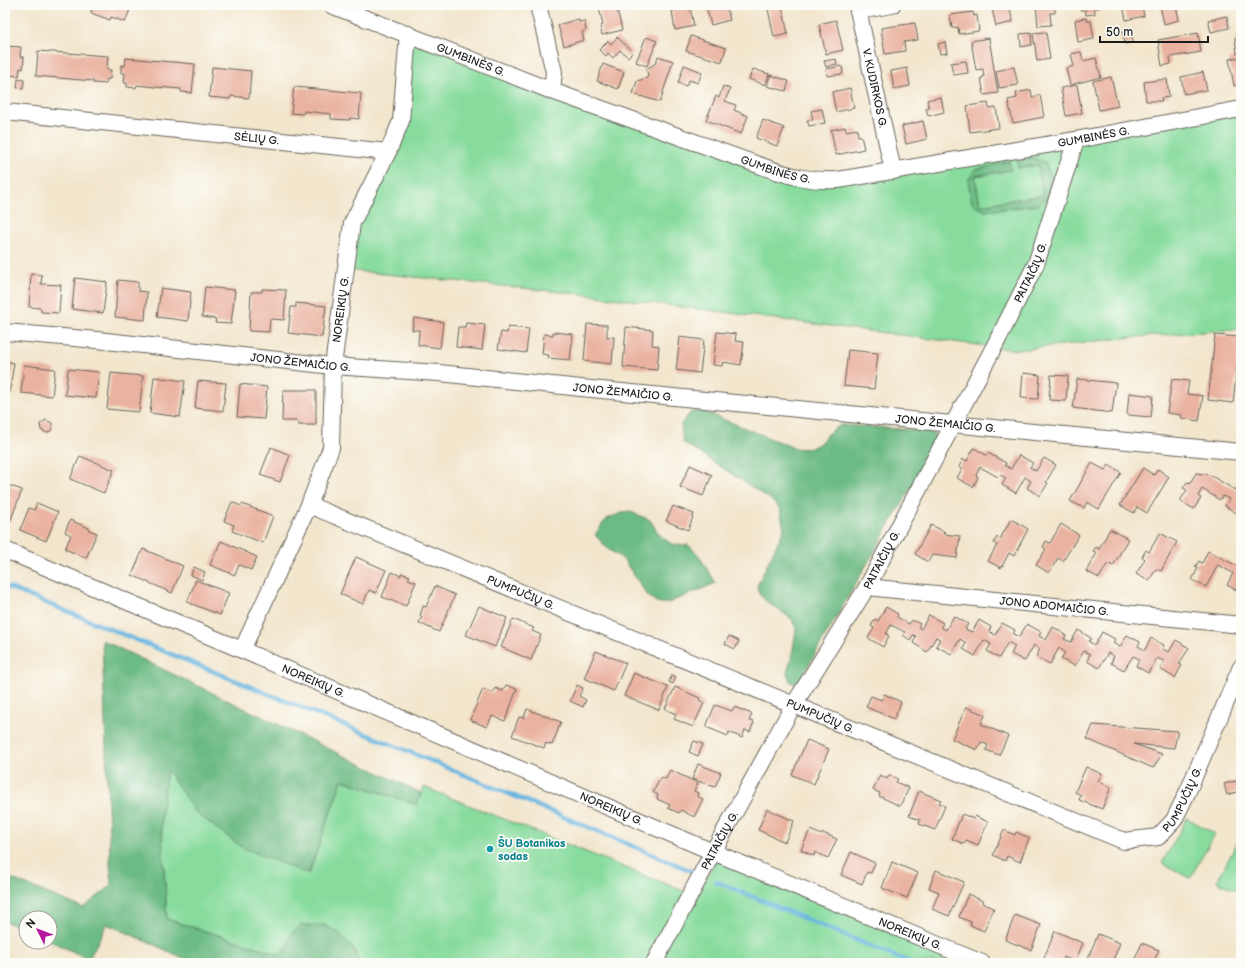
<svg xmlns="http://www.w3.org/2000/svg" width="1246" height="968" font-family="'Balsamiq Sans',sans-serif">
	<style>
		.green { fill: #87db9d; stroke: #527c5c; fill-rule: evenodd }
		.forest { fill: #6dbb84; stroke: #446c50 }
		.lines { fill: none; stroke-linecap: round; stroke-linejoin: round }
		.stream { stroke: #65b4df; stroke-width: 4.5 }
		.building { fill: #eab3a1 }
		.street-casing { stroke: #67635a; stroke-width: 18 }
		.street { stroke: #fff; stroke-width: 16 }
		.culture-dot { fill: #0f9aa8; stroke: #fdfcf7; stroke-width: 1.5 }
		.labels { text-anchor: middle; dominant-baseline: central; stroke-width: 3.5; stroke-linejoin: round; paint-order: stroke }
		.street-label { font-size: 11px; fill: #1c1c1c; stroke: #fdfcf7 }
		.culture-label { font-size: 11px; font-weight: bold; fill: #0d838f; stroke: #fdfcf7; text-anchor: start }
	</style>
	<rect width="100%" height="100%" fill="#fdfcf7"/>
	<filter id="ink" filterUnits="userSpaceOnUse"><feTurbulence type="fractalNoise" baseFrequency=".025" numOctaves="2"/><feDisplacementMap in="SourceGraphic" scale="8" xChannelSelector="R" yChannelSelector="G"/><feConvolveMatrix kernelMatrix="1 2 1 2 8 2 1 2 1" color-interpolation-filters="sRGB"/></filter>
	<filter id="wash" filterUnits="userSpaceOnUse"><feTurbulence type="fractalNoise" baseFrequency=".012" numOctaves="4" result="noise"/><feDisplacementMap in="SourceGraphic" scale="16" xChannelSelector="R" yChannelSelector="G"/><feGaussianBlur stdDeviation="0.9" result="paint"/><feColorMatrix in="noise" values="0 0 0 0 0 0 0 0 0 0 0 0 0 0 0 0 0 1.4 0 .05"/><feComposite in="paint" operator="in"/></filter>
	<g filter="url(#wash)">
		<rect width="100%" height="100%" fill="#f2e6cd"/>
		<path class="green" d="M408 34 801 179 1241 109V329L1123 338 1017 350 581 294 346 270 352 223 388 152ZM1009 161 1011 170 975 176 980 205 1043 195 1038 165 1018 168 1045 162 1050 195 1038 205 985 211 972 203 974 170Z
			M167 769 195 812 309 874 342 780 417 805 424 787 696 896 716 860 963 963H359L353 947 294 930 284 951 278 954 167 919 161 817Z
			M1187 818 1215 834 1190 878 1162 863Z
			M1241 836V893L1217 881Z"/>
		<path class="forest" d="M1026 156 1045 162 1052 178 1050 195 1038 205 985 211 972 203 968 181 974 170 1009 161 1011 170 975 176 980 205 1043 195 1038 165 1018 168 1017 160Z
			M703 411 794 448 809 449 819 444 830 432 841 425 930 431 937 436 938 441 800 680 795 684 790 681 787 673 792 655 796 629 792 619 767 602 760 595 757 586 784 529 780 509 770 499 683 442 681 424 691 412Z
			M628 511 650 520 659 534 671 544 688 545 697 553 716 583 668 603H658L648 596 623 559 608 549 595 535 606 519Z
			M102 640 421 793 417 805 342 780 308 874 243 848 195 812 167 770 161 817 167 919 278 954 284 951 294 930 301 925H325L340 934 353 947 359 963H195L107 924 89 959 50 941V918H26V931L5 921V876L83 908 111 886Z"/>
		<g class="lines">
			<path class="stream" d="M5 586 417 755 694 872
				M715 881 911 963"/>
		</g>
		<g id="blocks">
			<path class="building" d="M82 5H132L125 22 111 17 110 20 91 13 92 10Z
				M603 5H616L622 30 602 35 600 26 603 25 599 7Z
				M706 5H726L730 20 711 25Z
				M1009 5 1013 22 996 26 992 9Z
				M1036 5H1055V13H1050L1051 25 1038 26Z
				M1079 5H1099V8H1094L1095 14 1086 15 1085 10H1080Z
				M1123 5H1142L1144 16 1126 20Z
				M1160 5H1180L1176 6 1179 20 1164 24Z
				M782 6 788 34 774 37 768 9Z
				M690 7 694 26 675 30 672 11Z
				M973 12 974 16 977 15 979 31 959 34 958 27 952 28 950 15Z
				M1227 16 1229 28 1211 32 1208 20Z
				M1086 18 1087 21H1091L1094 39 1078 42 1075 20Z
				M578 19 579 22 584 21 586 30 582 32 584 40 564 46 558 25Z
				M836 20 843 50 826 54 819 24Z
				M915 23 918 40 904 42 905 51 885 54 881 28Z
				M1131 30 1133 42 1125 44 1122 31Z
				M1046 32 1050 59 1037 61 1033 33Z
				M1031 33 1032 45 1021 47 1020 34Z
				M1198 33 1201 52 1170 57 1171 64 1162 66 1158 40Z
				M691 36 726 48 722 62 686 51Z
				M617 37 633 52 628 57 620 50 613 58 608 53 606 56 599 50 608 41 611 44Z
				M646 37 657 41 647 66 636 62Z
				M1241 37V53L1237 54 1235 38Z
				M989 38 998 93 984 95 981 78 984 77 983 69 976 70 971 41Z
				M945 42 947 53 940 54 938 44Z
				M5 46 21 47 20 57H24L23 69 20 68 19 76 8 75 9 73 5 72Z
				M38 51 108 56 107 70H111L110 79H107L106 84 93 83V81L36 76Z
				M1081 52 1083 61 1096 58 1101 77 1070 85 1066 68 1074 66 1071 54Z
				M658 56 673 61 660 102 633 94 637 81 647 78 648 75 646 69 656 63Z
				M1241 57V85L1234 86 1229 59Z
				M126 58 195 64 192 93 181 92V89L155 87 137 85 136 88 127 87V83H124L125 73H121V65L125 66Z
				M836 59 837 64 826 67 824 61Z
				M966 61 968 73 953 75 951 63Z
				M603 64 624 72 618 89 597 81Z
				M684 65 702 72 698 83 689 80 686 86 678 83Z
				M842 66 843 74 827 76 826 69Z
				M212 67 251 71 249 98 231 96 230 99 209 97Z
				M1014 67 1018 85 999 88 996 71Z
				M907 68 910 86 894 89 891 71Z
				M753 69 769 74 765 85 749 79Z
				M1203 72 1207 90 1184 94 1181 77Z
				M770 75 789 81 786 91 767 86Z
				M1111 77 1118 106 1099 110 1093 81Z
				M18 79 24 80 23 89 17 88Z
				M1167 79 1169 97 1161 98 1162 101H1146L1144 82Z
				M1077 85 1082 113 1066 116 1061 88Z
				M723 86 730 89 725 101 736 105 734 110 748 116 741 134 706 120 716 96 719 98Z
				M294 87 361 93 359 119 350 118V120L331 119V114L304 111 303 114 291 113Z
				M850 88 854 108 836 112 832 92Z
				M1031 90 1032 97 1040 95 1044 117 1013 123 1008 100 1017 98 1016 93Z
				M941 97 944 112 928 116 926 108H929L927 100Z
				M988 103 989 108 996 107 999 128 970 132 967 106Z
				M822 109 825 123 809 126 807 120H813L811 111Z
				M763 120 784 128 777 146 756 138Z
				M923 121 927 139 906 144 902 126Z
				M845 127 846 131 857 129 858 136H861L864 149 836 155 831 130Z
				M31 274 42 275 41 284 61 285 59 313 41 312V308L29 307Z
				M75 278 107 282 103 313 72 309Z
				M118 280 138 282V291L147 292 145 320 115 317Z
				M205 287 235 290 231 324 215 323 216 319 202 317Z
				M161 288 191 292 188 321 157 317Z
				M262 289 286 290 284 320 270 319 269 332 249 331 251 292H262Z
				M296 303 326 306 322 337 288 333 291 307H296Z
				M414 318 443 322 440 348 418 345 419 330H412Z
				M466 323 485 325 482 350 456 347 458 327H465Z
				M587 324 607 325V337H614L612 364 584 361Z
				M508 327 529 329 526 353 498 349 501 332 507 333Z
				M626 327 653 330 652 345 659 346 657 370 623 367Z
				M553 332 573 334 570 360 548 358 549 355 542 354 544 334 553 335Z
				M717 332 736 334 735 341 744 342 741 365 723 362 722 366 713 365Z
				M1215 335 1240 337 1233 403 1208 400Z
				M680 337 704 340 700 373 676 370Z
				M848 350 878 353 874 389 844 386Z
				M5 361 14 363 9 395 5 394Z
				M24 365 55 369 52 396 21 393Z
				M68 369 99 372 96 398 65 395Z
				M111 373 143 376 139 412 107 409Z
				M1023 373 1040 375 1038 399 1021 398Z
				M1051 375 1068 376 1066 401 1049 400Z
				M154 377 185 381 180 417 150 413Z
				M1077 379 1116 383 1112 413 1073 408Z
				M1172 379 1189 381 1187 394 1203 396 1199 421 1181 418 1182 415 1167 413Z
				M198 381 226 383 223 411 195 408Z
				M240 384 267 387 264 419 237 417Z
				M283 390H316V425H298V421H282Z
				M1129 393 1153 396 1151 417 1127 415Z
				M46 420 52 423V430L47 433 41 430 40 424Z
				M271 447 290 455 280 482 260 475Z
				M974 448 986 455 988 453 1006 463 1005 465 1011 469 1019 455 1033 463 1030 467 1036 471 1044 458 1056 465 1046 482 1048 483 1040 496 1027 488 1031 481 1025 477 1016 493 1002 485 1006 478 1000 475 998 477 980 467 976 475 978 477 973 487 957 478 962 469 959 467 963 459 967 461Z
				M80 456 114 470 104 493 70 479Z
				M1092 463 1105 470 1109 465 1121 472 1099 509 1087 502 1084 508 1070 501Z
				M690 465 712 475 703 496 680 487Z
				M1143 468 1154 475 1158 469 1169 477 1147 513 1137 507 1134 513 1120 505Z
				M1196 473 1210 475 1235 490 1241 480V509L1238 514 1225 506 1229 499 1223 496 1220 500 1202 489 1198 496 1201 498 1194 509 1180 501 1187 490 1183 488 1187 482 1190 483Z
				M5 484 22 490 10 522 5 520Z
				M232 502 241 506 242 504 273 516 263 543 232 531 234 525 224 521Z
				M37 503 58 512 46 541 20 530 29 508 34 510Z
				M673 506 694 514 688 530 666 521Z
				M1011 519 1028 529 1014 556 1009 553 1001 568 988 561 997 545 994 543 997 537 1000 539Z
				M70 520 89 528V530L97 533 86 558 65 549 71 535 65 532Z
				M1061 524 1079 535 1063 561 1058 558 1049 573 1036 565 1046 549 1043 547 1046 541 1050 543Z
				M931 525 945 532 943 534 960 536 957 558 932 555 928 562 915 554Z
				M1110 529 1128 539 1113 566 1108 563 1099 578 1086 571 1097 553 1093 551 1096 547 1099 549Z
				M1160 533 1177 542 1161 571 1156 569 1149 581 1136 574 1145 559 1142 557 1146 550 1149 552Z
				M221 541 257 557 251 570 239 565 235 575 210 565Z
				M143 549 183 566 172 593 132 575Z
				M1208 551 1237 566 1240 562 1241 563 1240 592 1227 585 1233 573 1218 565 1206 587 1192 580 1198 568 1195 567 1199 561 1202 563Z
				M356 557 386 570 376 593 369 590 363 604 340 594Z
				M194 567 205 572 202 580 191 575Z
				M392 572 401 576V573L410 576 408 579 416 582 406 606 382 597Z
				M196 580 229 593 220 615 187 602Z
				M435 586 455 595 439 632 419 623 422 617 420 616 423 606 426 607Z
				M479 606 507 618 495 647 466 635Z
				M886 607 898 614 897 617 909 624 912 620 920 624 918 627 921 629 929 615 943 623 941 627 946 630 954 616 968 624 965 629 972 632 979 620 991 627 989 631 995 635 1002 623 1015 630 1013 634 1019 637 1027 624 1041 632 1039 636 1046 640 1053 627 1066 635 1064 639 1071 642 1078 630 1091 638 1089 642 1095 645 1102 632 1115 639 1113 643 1120 647 1127 635 1140 642 1138 646 1145 650 1151 638 1164 645 1162 649 1169 652 1176 640 1189 648 1179 664 1182 665 1175 678 1160 669 1164 661 1157 658 1148 673 1136 666 1139 659 1133 656 1124 670 1111 663 1114 656 1108 653 1099 668 1087 661 1090 654 1084 651 1075 666 1061 659 1065 652 1059 648 1050 664 1036 657 1040 649 1034 645 1025 661 1011 654 1015 646 1008 642 999 658 987 651 991 644 984 640 975 656 963 649 966 643 960 639 951 654 936 646 940 639 936 637 927 652 913 643 916 636 913 635 910 640 903 635 905 632 891 625 886 634 889 636 883 647 868 638 874 628 871 626 875 619 878 621Z
				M513 619 534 628 532 631 541 635 531 660 501 647Z
				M729 636 739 641 735 649 725 644Z
				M596 651 626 663 614 691 584 678Z
				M634 673 668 687 659 710 624 696Z
				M672 675 676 677 673 684 669 682Z
				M506 685 517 689 505 721 492 716 487 727 470 720 483 689 493 693 495 688 503 691Z
				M577 685 583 688 579 696 586 700 583 707 570 701Z
				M675 687 700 698 699 700 704 703 693 727 674 719 676 714 665 709Z
				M884 694 901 702 894 719 866 707 871 696 882 700Z
				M715 705 732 711 734 707 752 714 749 721 754 722 750 732 745 730 742 738 729 732 728 736 706 727Z
				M966 707 985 715 981 724 1008 736 999 755 986 750 988 745 981 742 977 750 952 739Z
				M527 709 561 722 552 745 546 743 544 748 512 736 519 717 524 718Z
				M1093 725 1178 731 1174 748 1134 744 1162 754 1153 768 1087 739Z
				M807 740 829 749 814 784 792 775Z
				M694 741 703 744 698 756 689 752Z
				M698 764 721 773 715 787 692 779Z
				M1086 767 1102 774 1098 781 1111 787 1102 809 1079 800 1081 795 1075 792Z
				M670 770 698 783 694 791 698 793 697 796 703 799 694 817 681 810 679 813 668 808 670 805 657 799 658 795 653 792 661 777 666 779Z
				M880 775 887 779 889 775 898 779 896 782 909 788 900 806 879 796 880 793 873 790Z
				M1236 781 1239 791 1227 795 1224 784Z
				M919 791 941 800 939 803 945 806 935 830 919 824 920 820 909 816Z
				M767 809 794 821 785 842 758 830Z
				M962 814 974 819 975 816 988 822 978 845 966 840 964 844 952 839Z
				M810 830 822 835 823 833 837 839 828 858 815 852 814 856 801 850Z
				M1004 830 1015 835 1016 832 1029 838 1020 862 1007 856 1005 861 993 855Z
				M851 852 875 863 871 873 867 872 862 884 841 875Z
				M892 862 918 873 907 898 882 888Z
				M936 870 964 882 949 916 932 909 939 892 929 888Z
				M968 894 983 901 982 903 994 908 984 931 970 925 971 922 959 917Z
				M1015 915 1041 925 1031 950 1005 940Z
				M1055 931 1083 943 1075 962 1064 957 1062 963H1055L1044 958Z
				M1098 934 1120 943 1114 958 1120 961 1119 963H1086Z
				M1142 943 1159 950 1153 963H1133Z"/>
		</g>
	</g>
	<g filter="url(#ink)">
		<use href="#blocks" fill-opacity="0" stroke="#67635a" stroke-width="1"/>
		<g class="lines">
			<defs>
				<g id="street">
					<path id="s1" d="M331 5 552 91 767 168C792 177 811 181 838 180L1076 140 1241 109"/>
					<path d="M538 5 554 72 552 91"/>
					<path id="s2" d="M857 5 893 171"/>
					<path d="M858 11 892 5"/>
					<path id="s3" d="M5 112 388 152"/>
					<path id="s4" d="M5 332 97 340 333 366 439 373 581 388 1241 452"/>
					<path id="s5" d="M309 505 1124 841 1158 837 1174 820 1188 791 1241 667"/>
					<path id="s6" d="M5 550 242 650 713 852 982 963"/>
					<path id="s7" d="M867 587 1241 625"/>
					<path id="s8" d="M242 650 309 505 331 448 333 366 352 223 388 152 401 121 408 34"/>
					<path id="s9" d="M654 963 713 852 793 706 867 587 995 345 1036 264 1076 140"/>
				</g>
			</defs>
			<use href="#street" class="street-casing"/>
			<use href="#street" class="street"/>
		</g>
	</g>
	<circle class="culture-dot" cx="490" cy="849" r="4"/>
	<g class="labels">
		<g class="street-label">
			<text stroke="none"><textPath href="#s1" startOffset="150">GUMBINĖS G.</textPath></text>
			<text stroke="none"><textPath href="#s2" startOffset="85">V. KUDIRKOS G.</textPath></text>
			<text stroke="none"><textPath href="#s1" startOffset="797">GUMBINĖS G.</textPath></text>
			<text stroke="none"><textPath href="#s3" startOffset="253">SĖLIŲ G.</textPath></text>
			<text stroke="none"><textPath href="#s1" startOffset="474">GUMBINĖS G.</textPath></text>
			<text stroke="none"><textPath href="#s9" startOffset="787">PAITAIČIŲ G.</textPath></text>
			<text stroke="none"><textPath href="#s8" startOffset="360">NOREIKIŲ G.</textPath></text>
			<text stroke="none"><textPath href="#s4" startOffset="297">JONO ŽEMAIČIO G.</textPath></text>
			<text stroke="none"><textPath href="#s4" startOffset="621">JONO ŽEMAIČIO G.</textPath></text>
			<text stroke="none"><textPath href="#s4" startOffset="945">JONO ŽEMAIČIO G.</textPath></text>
			<text stroke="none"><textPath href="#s9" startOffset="463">PAITAIČIŲ G.</textPath></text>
			<text stroke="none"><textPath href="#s5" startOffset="229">PUMPUČIŲ G.</textPath></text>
			<text stroke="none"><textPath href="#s7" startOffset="188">JONO ADOMAIČIO G.</textPath></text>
			<text stroke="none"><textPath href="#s6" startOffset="335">NOREIKIŲ G.</textPath></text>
			<text stroke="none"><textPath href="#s5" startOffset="553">PUMPUČIŲ G.</textPath></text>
			<text stroke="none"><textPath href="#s5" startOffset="961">PUMPUČIŲ G.</textPath></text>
			<text stroke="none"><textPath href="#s6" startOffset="659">NOREIKIŲ G.</textPath></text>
			<text stroke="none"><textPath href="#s9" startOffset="139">PAITAIČIŲ G.</textPath></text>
			<text stroke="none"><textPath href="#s6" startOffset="983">NOREIKIŲ G.</textPath></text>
		</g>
		<g class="culture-label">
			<text x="498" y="843">ŠU Botanikos<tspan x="498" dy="13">sodas</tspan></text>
		</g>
	</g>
	<rect width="1246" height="968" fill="none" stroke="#fdfcf7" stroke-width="20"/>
	<g transform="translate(38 930) rotate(312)"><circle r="19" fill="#fdfcf7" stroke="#a3a29f"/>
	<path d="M0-3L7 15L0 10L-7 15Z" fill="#b5179e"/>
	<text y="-6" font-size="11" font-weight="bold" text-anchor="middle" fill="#1c1c1c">N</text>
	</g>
	<path d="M1100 36v6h108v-6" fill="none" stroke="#1c1c1c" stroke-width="2"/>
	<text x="1106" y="36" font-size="12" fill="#1c1c1c" stroke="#fdfcf7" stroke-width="3" paint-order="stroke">50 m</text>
</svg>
